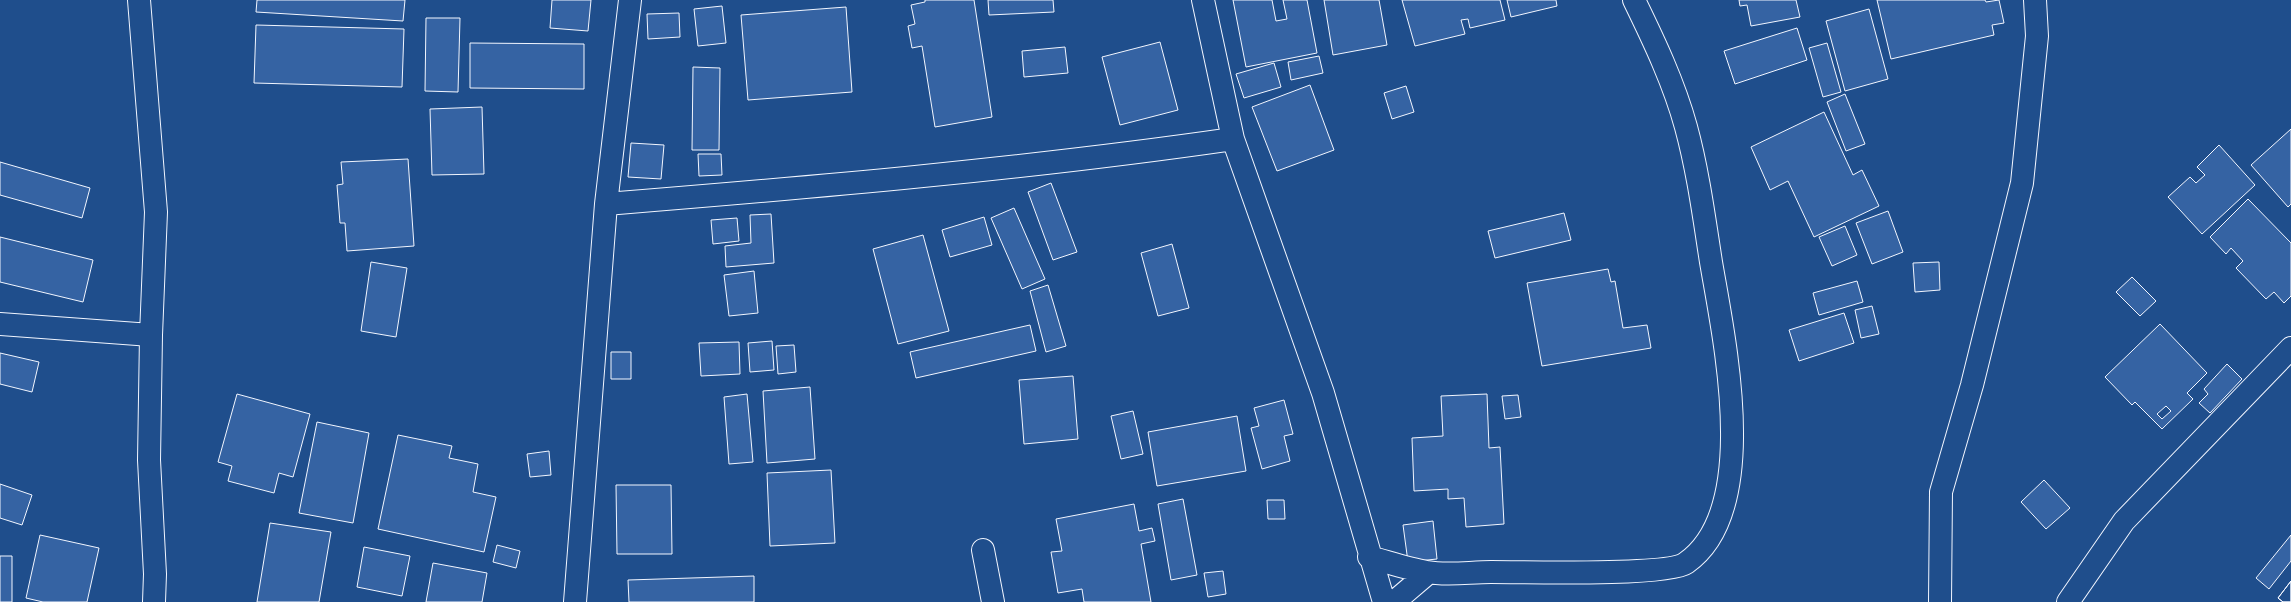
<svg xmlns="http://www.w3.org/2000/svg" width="2291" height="602" font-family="'IBM Plex Serif',serif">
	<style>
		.building { fill: #3563a3; stroke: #f2f6ff; fill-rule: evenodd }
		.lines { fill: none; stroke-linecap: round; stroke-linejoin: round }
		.street-casing { stroke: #f2f6ff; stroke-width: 24 }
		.street { stroke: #1f4e8c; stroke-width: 22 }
	</style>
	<rect width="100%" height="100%" fill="#1f4e8c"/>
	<path class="building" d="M257 0H405L403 21 256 12Z
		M552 0H591L588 31 550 28Z
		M925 0H974L992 117 935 127 922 46 912 48 908 26 915 24 911 5 925 2Z
		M988 0H1053L1054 12 989 15Z
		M1233 0H1272L1276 21 1287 19 1283 0H1307L1317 53 1246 67Z
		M1324 0H1379L1387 45 1333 55Z
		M1402 0H1500L1505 20 1470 28 1468 19 1461 20 1465 34 1415 46Z
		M1507 0H1556L1557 6 1511 17Z
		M1739 0H1796L1800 17 1751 26 1747 5 1740 6Z
		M1877 0H1985L1986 2 1999 0 2004 23 1992 25 1994 35 1891 59Z
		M722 6 726 43 698 46 694 9Z
		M846 7 852 92 748 100 741 15Z
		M1869 9 1888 79 1845 91 1826 21Z
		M679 13 680 37 648 39 647 14Z
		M426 18H460L458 92 425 91Z
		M256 25 404 29 402 87 254 83Z
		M1797 28 1807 60 1735 84 1724 51Z
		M1160 42 1178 110 1120 125 1102 57Z
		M470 43 584 44V89L470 88Z
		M1827 43 1841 92 1823 97 1809 48Z
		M1065 47 1068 73 1024 77 1022 51Z
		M1319 56 1323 73 1291 80 1288 62Z
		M1274 63 1281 87 1244 98 1236 74Z
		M693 67 720 68 719 150H692Z
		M1310 85 1334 150 1277 171 1252 107Z
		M1406 86 1414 112 1392 119 1384 93Z
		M1845 94 1865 144 1846 151 1827 102Z
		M482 107 484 174 432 175 430 109Z
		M1824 112 1853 175 1862 170 1879 206 1814 237 1788 181 1770 190 1751 147Z
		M2291 129V204L2288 207 2251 165Z
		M631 143 664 145 661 179 628 177Z
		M2219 145 2255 185 2202 234 2168 197 2190 177 2196 183 2205 175 2197 167Z
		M698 154H721L722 175 699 176Z
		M408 159 414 246 347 251 345 223H340L337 185 343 184 341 162Z
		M0 162 90 188 82 218 0 195Z
		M1051 183 1077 252 1053 260 1028 192Z
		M2248 199 2291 243V296L2284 303 2274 292 2266 299 2236 268 2243 261 2231 248 2226 254 2210 237Z
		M1014 208 1045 279 1022 289 991 218Z
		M1888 211 1903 252 1872 264 1856 223Z
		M1564 213 1571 240 1495 258 1488 231Z
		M771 214 774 263 726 267 725 246 751 243 750 215Z
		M984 217 992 245 950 257 942 230Z
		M737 218 739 241 713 244 711 220Z
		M1845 226 1857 255 1832 266 1819 237Z
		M923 235 949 331 898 344 873 249Z
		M0 237 93 260 83 302 0 282Z
		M1172 244 1189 308 1158 316 1141 253Z
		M371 262 407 268 396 337 361 331Z
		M1939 262 1940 290 1915 292 1913 263Z
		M1608 269 1611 282 1615 281 1623 328 1647 325 1651 348 1542 366 1527 283Z
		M754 271 758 313 729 316 724 275Z
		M2132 277 2156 301 2140 316 2116 292Z
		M1857 281 1863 302 1819 315 1813 293Z
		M1048 285 1066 346 1046 352 1030 291Z
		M1872 306 1879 334 1861 338 1855 310Z
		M1844 313 1854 343 1799 361 1789 330Z
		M2160 324 2207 373 2187 393 2193 399 2162 429 2135 402 2132 405 2105 377ZM2166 406 2171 411 2162 419 2157 414Z
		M1030 325 1036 351 916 378 910 352Z
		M772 341 774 370 750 372 748 343Z
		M739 342 740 374 701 376 699 343Z
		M794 345 796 372 778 374 776 346Z
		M611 352H631V379H611Z
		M0 353 39 362 32 392 0 384Z
		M2227 364 2242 379 2210 413 2199 403 2208 394 2204 389Z
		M1073 376 1078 439 1024 444 1019 380Z
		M810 387 815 459 767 463 763 391Z
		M237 394 310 414 293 477 279 473 274 493 228 481 232 466 218 462Z
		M747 394 753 462 729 464 724 397Z
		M1487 394 1489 448 1500 447 1504 524 1466 527 1464 498 1448 499V489L1414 491 1412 438 1443 436 1441 396Z
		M1518 395 1521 417 1505 419 1502 396Z
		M1284 400 1293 434 1284 436 1290 461 1262 469 1251 428 1259 426 1254 408Z
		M1133 411 1143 454 1121 459 1111 416Z
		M1237 416 1246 471 1157 486 1148 432Z
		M317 422 369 433 353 523 299 513Z
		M398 435 452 446 449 458 478 464 473 492 496 497 484 552 378 529Z
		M549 451 551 475 530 477 527 454Z
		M831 470 835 543 770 546 767 473Z
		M2044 480 2070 508 2046 529 2021 502Z
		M0 484 32 495 22 525 0 518Z
		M616 485H671L672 554H617Z
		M1183 499 1197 575 1171 580 1158 504Z
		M1267 500H1284L1285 519H1268Z
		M1134 504 1139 531 1152 528 1155 541 1141 544 1151 602H1084L1082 589 1058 593 1051 552 1062 551 1056 519Z
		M1433 521 1437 559 1408 562 1403 525Z
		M270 523 331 532 319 602H257Z
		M40 535 99 548 87 602H43L26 598Z
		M2291 535V561L2269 589 2256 578Z
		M497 545 520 551 516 568 493 562Z
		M364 547 410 556 402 596 357 587Z
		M0 556H12V602H0Z
		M433 563 487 573 482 602H426Z
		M1223 571 1226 594 1208 597 1204 573Z
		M754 576V602H629L628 580Z
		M2291 581V602H2283L2278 598Z
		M2291 581V602H2283L2278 598Z"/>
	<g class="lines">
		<defs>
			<path id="street" d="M139 0 156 212 151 335 149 460 155 574 154 602
				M1203 0 1233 139 1323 393 1384 602
				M606 204C816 187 1025 169 1233 139
				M0 324 151 335
				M983 550 993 602
				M1369 557C1388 562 1408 569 1427 572 1447 576 1470 572 1491 572 1522 572 1668 576 1686 563 1762 510 1724 339 1711 262 1704 217 1698 171 1686 127 1674 83 1654 41 1634 0
				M575 602 606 204 630 0
				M1394 602 1428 573
				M1940 602 1941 492 1972 385 2022 183 2037 36 2035 0
				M2068 602 2124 521 2291 348"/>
		</defs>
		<use href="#street" class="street-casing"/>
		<use href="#street" class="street"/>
	</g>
</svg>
